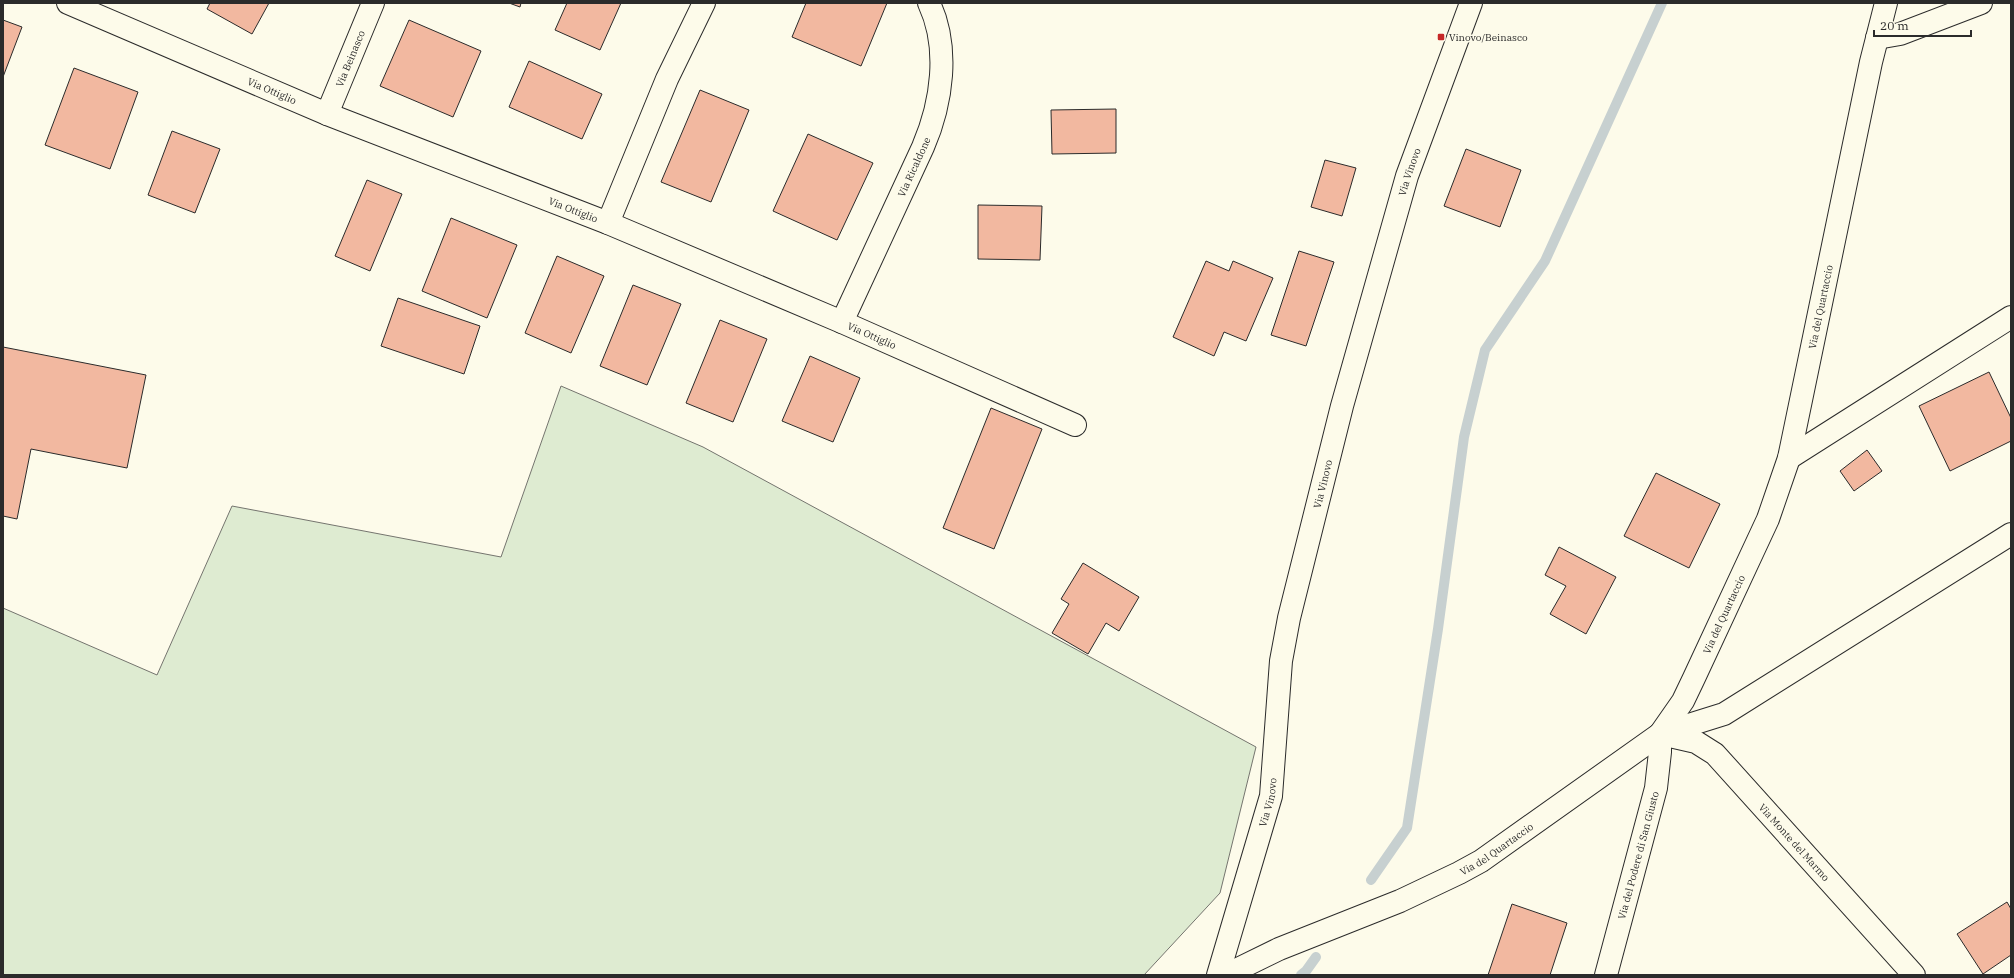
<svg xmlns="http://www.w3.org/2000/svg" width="2014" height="978" font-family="'IBM Plex Serif',serif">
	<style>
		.green { fill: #deebd1; stroke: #74746e }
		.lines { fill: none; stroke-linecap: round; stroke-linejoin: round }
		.stream { stroke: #c7d0d0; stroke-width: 10 }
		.building { fill: #f2b8a0; stroke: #2b2b2b }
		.minor-casing { stroke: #2b2b2b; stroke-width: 24 }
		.minor { stroke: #fdfbea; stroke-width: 22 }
		.poi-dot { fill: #c62828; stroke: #fdfbea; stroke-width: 1.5 }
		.labels { text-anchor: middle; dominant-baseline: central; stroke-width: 3; stroke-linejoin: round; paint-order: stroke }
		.poi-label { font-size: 10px; fill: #2b2b2b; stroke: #fdfbea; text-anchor: start }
		.street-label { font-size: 10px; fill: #2b2b2b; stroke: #fdfbea }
	</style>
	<rect width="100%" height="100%" fill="#fdfbea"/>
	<path class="green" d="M561 386 703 447 1256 747 1220 893 1144 975H3V608L157 675 232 506 501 557Z"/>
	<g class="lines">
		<path class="stream" d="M1371 880 1407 828 1438 629 1464 437 1485 350 1545 261 1662 3
			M1301 975 1306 971 1316 957"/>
	</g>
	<path class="building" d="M210 3H269L252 34 207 9Z
		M509 3H521L520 7Z
		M567 3H621L600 50 555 30Z
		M806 3H887L861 66 792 37Z
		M3 20 22 27 3 77Z
		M409 20 481 51 453 117 380 86Z
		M529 61 602 94 582 139 509 107Z
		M74 68 138 92 110 169 45 145Z
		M700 90 749 110 711 202 661 182Z
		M1116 109V153L1052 154 1051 110Z
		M172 131 220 149 195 213 148 195Z
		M808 134 873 163 837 240 773 211Z
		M1466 149 1521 170 1500 227 1444 206Z
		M1325 160 1356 168 1342 216 1311 207Z
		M367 180 402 194 370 271 335 256Z
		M978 205 1042 206 1040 260 978 259Z
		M451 218 517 245 487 318 422 291Z
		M1299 251 1334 262 1306 346 1271 335Z
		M557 256 604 276 571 353 525 333Z
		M1206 261 1229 271 1233 261 1273 278 1246 341 1224 332 1214 356 1173 337Z
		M633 285 681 304 647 385 600 366Z
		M398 298 480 326 464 374 381 346Z
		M720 320 767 339 733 422 686 403Z
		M3 347 146 375 127 468 31 449 17 519 3 516Z
		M810 356 860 378 833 442 782 421Z
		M1989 372 2011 418V441L1950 471 1919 406Z
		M991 408 1042 429 994 549 943 528Z
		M1867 450 1882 471 1854 491 1840 471Z
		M1656 473 1720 504 1689 568 1624 536Z
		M1559 547 1616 577 1586 634 1550 614 1566 586 1545 575Z
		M1083 563 1139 597 1119 631 1106 623 1088 654 1052 633 1069 604 1061 599Z
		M2007 902 2011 909V955L1983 974 1957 934Z
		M1512 904 1567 923 1550 975H1488Z"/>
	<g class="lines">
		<defs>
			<g id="minor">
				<path id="s1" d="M68 3 327 114 608 223 842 322 1075 425"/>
				<path d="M1877 38 1900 34 1981 3"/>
				<path id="s2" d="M327 114 373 3"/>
				<path d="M608 223 667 79 704 3"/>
				<path id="s3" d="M842 322 923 147C942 103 950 48 929 3"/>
				<path d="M1789 458 2011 317"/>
				<path d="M1660 734 1724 714 2011 534"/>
				<path id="s4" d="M1661 734 1696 742 1715 754 1914 975"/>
				<path id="s5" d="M1218 975 1271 796 1281 661 1289 618 1342 406 1407 176 1471 3"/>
				<path id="s6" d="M1226 975 1279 949 1400 901 1459 873 1481 861 1660 734 1683 701 1694 678 1768 519 1789 458 1871 62 1886 3"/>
				<path id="s7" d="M1606 975 1656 788 1660 752V734"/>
			</g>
		</defs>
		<use href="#minor" class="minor-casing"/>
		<use href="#minor" class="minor"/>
	</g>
	<rect class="poi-dot" x="1437" y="33" width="8" height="8" rx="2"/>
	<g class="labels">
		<g class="poi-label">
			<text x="1449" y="37">Vinovo/Beinasco</text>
		</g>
		<g class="street-label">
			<text stroke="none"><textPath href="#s2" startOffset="60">Via Beinasco</textPath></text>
			<text stroke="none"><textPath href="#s1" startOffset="222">Via Ottiglio</textPath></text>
			<text stroke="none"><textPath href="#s3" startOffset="171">Via Ricaldone</textPath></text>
			<text stroke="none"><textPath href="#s5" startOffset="828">Via Vinovo</textPath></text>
			<text stroke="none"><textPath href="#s1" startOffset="546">Via Ottiglio</textPath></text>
			<text stroke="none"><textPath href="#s6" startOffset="959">Via del Quartaccio</textPath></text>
			<text stroke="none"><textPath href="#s1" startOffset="870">Via Ottiglio</textPath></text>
			<text stroke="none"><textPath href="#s5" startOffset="504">Via Vinovo</textPath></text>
			<text stroke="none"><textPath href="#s6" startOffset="635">Via del Quartaccio</textPath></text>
			<text stroke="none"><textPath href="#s5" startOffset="180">Via Vinovo</textPath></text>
			<text stroke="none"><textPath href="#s4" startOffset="177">Via Monte del Marmo</textPath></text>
			<text stroke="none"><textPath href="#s6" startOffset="299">Via del Quartaccio</textPath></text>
			<text stroke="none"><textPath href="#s7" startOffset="124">Via del Podere di San Giusto</textPath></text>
		</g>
	</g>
	<rect width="2014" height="978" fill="none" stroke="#2b2b2b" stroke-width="8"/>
	<path d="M1874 30v6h97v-6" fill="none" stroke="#2b2b2b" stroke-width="2"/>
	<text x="1880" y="30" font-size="12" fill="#2b2b2b" stroke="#fdfbea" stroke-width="3" paint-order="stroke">20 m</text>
</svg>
